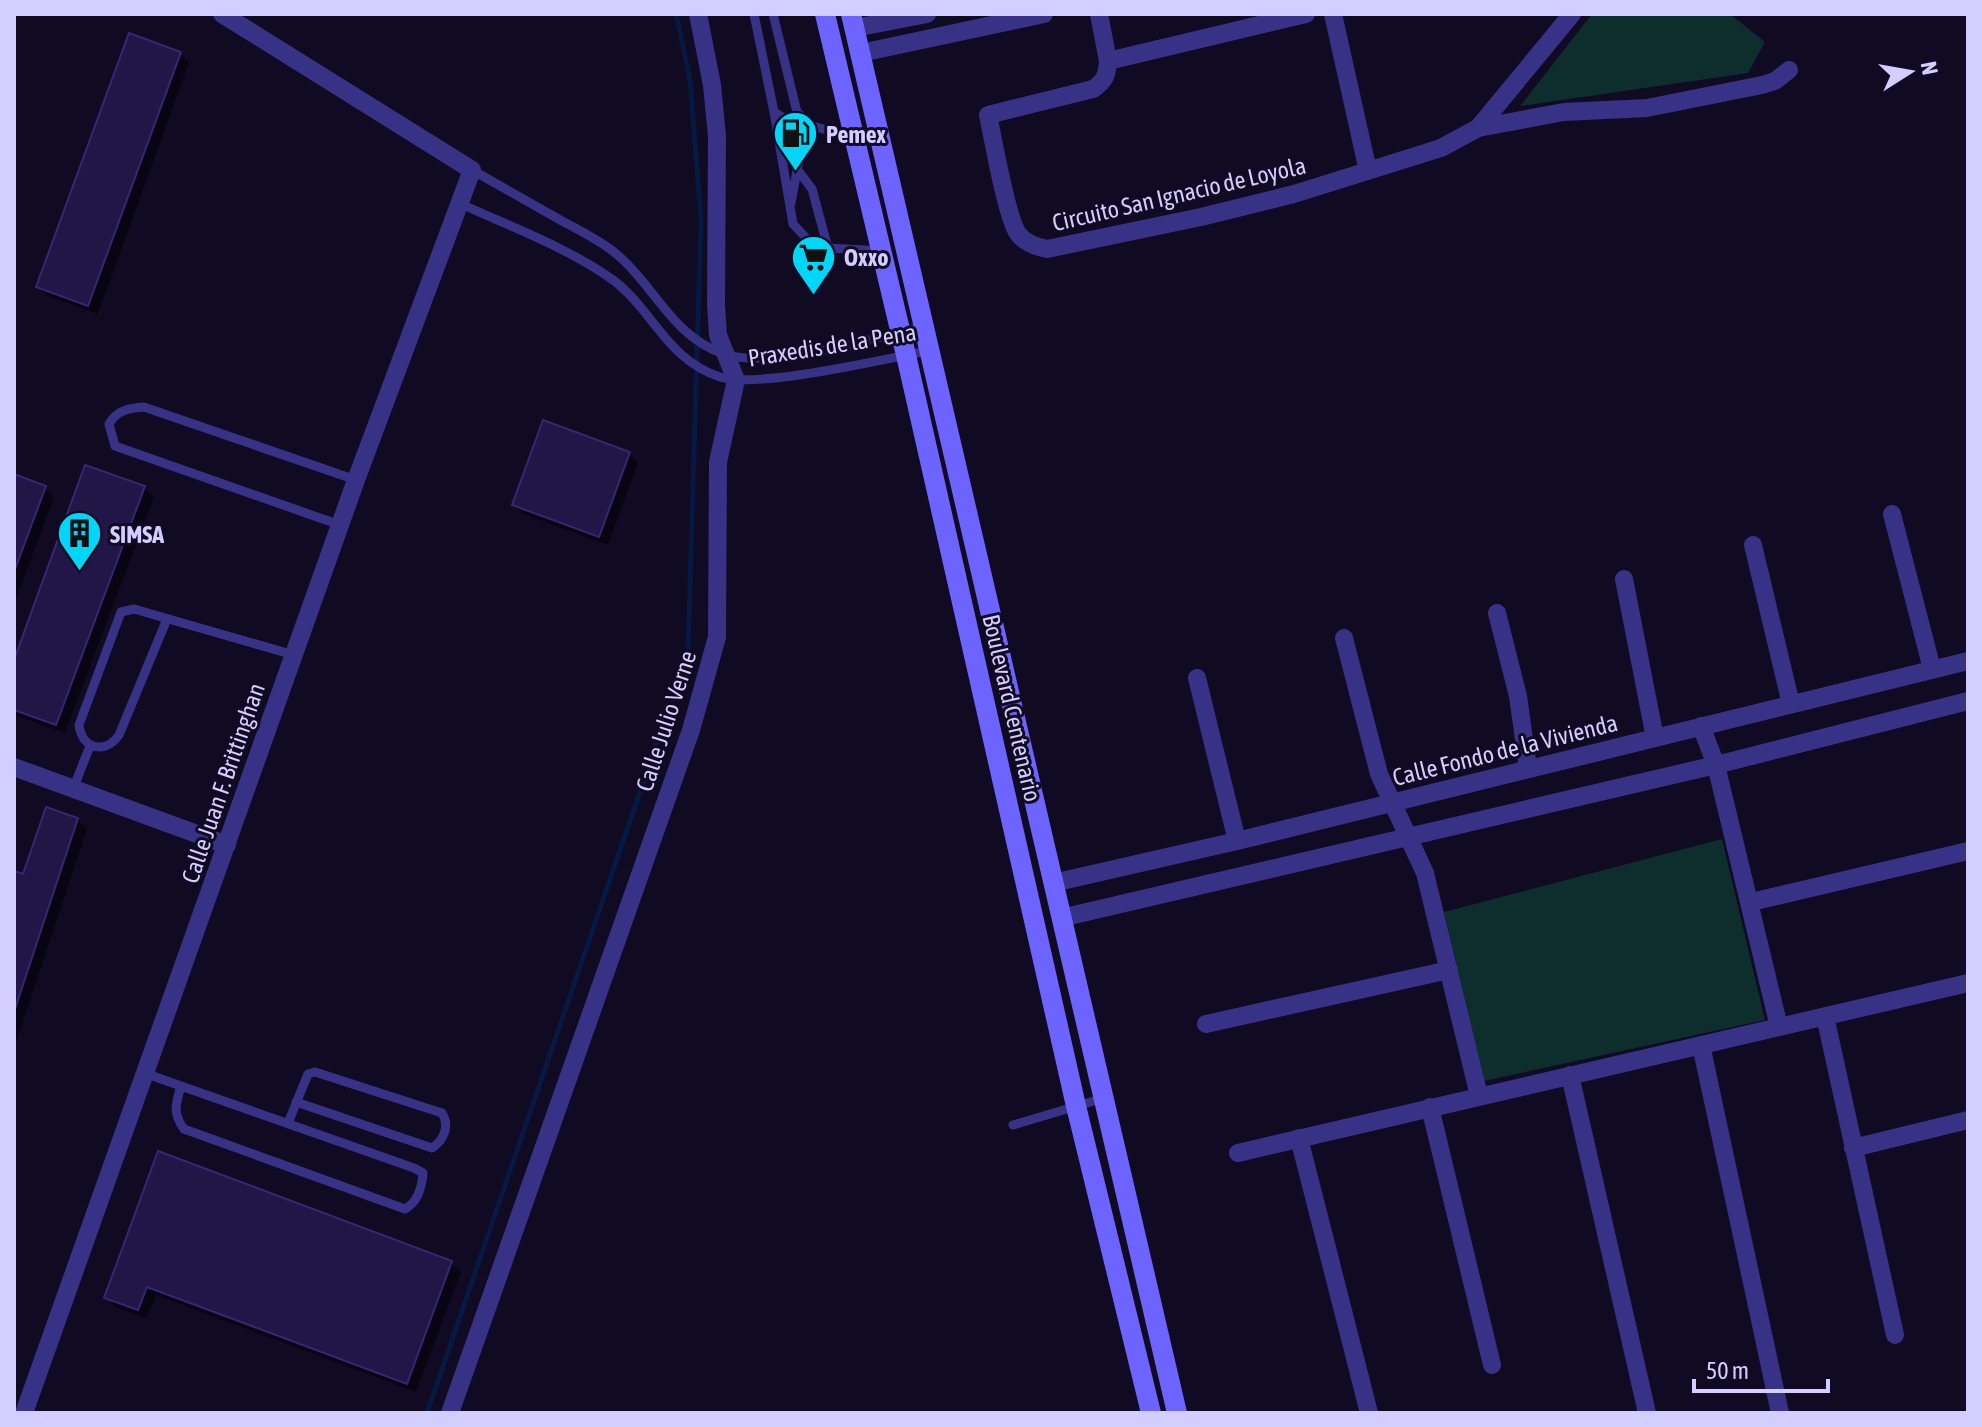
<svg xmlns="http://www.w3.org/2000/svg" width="1982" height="1427" font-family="'Asap Condensed',sans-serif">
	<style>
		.green { fill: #0e2d2d }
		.shadow { fill: #0007 }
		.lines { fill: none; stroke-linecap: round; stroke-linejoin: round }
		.stream { stroke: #051942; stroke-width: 5 }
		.building { fill: #211645; stroke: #382673; stroke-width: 2 }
		.service { stroke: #383286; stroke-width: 9 }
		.minor { stroke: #383286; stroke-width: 18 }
		.secondary { stroke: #6d64ff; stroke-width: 20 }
		.labels { text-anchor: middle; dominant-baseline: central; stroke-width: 6; stroke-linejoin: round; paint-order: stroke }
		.poi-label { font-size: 24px; font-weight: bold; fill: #d4cdff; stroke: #100b22; text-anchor: start }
		.street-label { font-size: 24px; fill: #d4cdff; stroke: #100b22 }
	</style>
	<rect width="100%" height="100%" fill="#100b22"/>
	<path class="green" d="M1592 14H1730L1765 42 1748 73 1520 106Z
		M1722 839 1765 1020 1484 1081 1444 912Z"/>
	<path class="shadow" d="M180 54 189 63 98 314 48 296 39 286Z
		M629 454 638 463 608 545 523 514 514 504Z
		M14 476 45 488 54 497 14 605Z
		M144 488 154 497 65 733 14 715V666Z
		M77 820 87 829 14 1049V873L24 877Z
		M159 1154 451 1263 461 1272 416 1392 156 1295 147 1319 115 1307 106 1297Z"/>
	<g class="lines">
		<path class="stream" d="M427 1413 688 652 701 220 690 80 676 14"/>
	</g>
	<path class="building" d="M129 33 181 52 88 306 36 287Z
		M543 420 630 452 599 537 512 505Z
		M85 465 145 486 56 725 14 710V660Z
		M14 474 46 486 14 572Z
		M46 807 78 818 14 1012V871L23 874Z
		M158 1151 452 1261 407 1384 147 1287 138 1310 104 1298Z"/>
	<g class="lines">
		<path class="service" d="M754 14 774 112 793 224 810 242 828 248 881 251
			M773 14 797 112 813 126 853 138
			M774 112 790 122H806L791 203
			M797 169 812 189 828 248
			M472 170C502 187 532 204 562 221 579 230 599 240 614 252 654 284 672 337 724 354 771 370 876 337 926 326
			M459 203C511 227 567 247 613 280 653 310 667 360 720 377 758 389 888 358 932 350
			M340 525 115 446 109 424C117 410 129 408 144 407L356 480
			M167 619 119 735C105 755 82 749 79 725L121 612 134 609 294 655
			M73 789 90 746
			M145 1073 164 1080 414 1168 423 1173C422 1187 418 1202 405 1209L184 1129C172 1113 176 1103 181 1086
			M288 1123 308 1074 315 1072 442 1113C450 1126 444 1140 432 1148L296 1102
			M1013 1125 1104 1098"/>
		<path class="minor" d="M1099 14 1108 61
			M1306 14 1108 61C1107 75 1105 81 1093 89L988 115C993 138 1007 221 1019 235 1027 244 1037 247 1047 249L1201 217 1294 194 1441 148 1478 128 1564 112 1647 108 1762 85 1775 81 1789 70
			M1333 14 1368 171
			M855 28 927 14
			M861 53 1044 14
			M1478 128 1572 14
			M1892 514 1932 669
			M1753 545 1791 704
			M1624 579 1655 738
			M1497 613 1518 696 1528 768
			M1344 638 1379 774 1425 873 1479 1096
			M1197 678 1237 841
			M1701 726 1716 765 1779 1027
			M14 767 227 845
			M1053 883 1237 841 1968 661
			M1751 902 1968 851
			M1061 918 1716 765 1968 701
			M1825 1016 1895 1335
			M1206 1024 1449 970
			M1701 1045 1780 1413
			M1570 1075 1647 1413
			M1430 1107 1492 1365
			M1299 1138 1369 1413
			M1853 1148 1968 1120
			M1238 1153 1968 983
			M24 1413 356 480 472 170 222 14
			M450 1413 691 730 717 637 718 462 736 380 718 335 716 305 717 136 712 85 698 14"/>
		<path class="secondary" d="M825 14 906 355 1076 1106 1151 1413
			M851 14C963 480 1068 947 1177 1413"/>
	</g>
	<defs>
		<symbol id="fuel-pin" viewBox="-11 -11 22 30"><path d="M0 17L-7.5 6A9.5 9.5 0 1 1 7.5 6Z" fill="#00d7f8" stroke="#100b22"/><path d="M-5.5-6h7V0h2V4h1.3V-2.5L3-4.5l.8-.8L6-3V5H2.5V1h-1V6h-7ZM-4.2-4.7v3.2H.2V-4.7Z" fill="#111"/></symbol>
		<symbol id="supermarket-pin" viewBox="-11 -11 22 30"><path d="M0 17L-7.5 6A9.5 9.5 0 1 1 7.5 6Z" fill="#00d7f8" stroke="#100b22"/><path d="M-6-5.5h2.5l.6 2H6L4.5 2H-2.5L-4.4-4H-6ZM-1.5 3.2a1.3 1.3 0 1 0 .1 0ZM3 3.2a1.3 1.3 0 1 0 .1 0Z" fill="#111"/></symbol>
		<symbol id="building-pin" viewBox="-11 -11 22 30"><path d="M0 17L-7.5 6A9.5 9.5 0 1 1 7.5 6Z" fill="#00d7f8" stroke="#100b22"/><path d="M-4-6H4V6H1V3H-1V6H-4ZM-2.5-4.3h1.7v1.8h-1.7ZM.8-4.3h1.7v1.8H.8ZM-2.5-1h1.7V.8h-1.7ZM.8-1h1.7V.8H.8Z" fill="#111"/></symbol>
	</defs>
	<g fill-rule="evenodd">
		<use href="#fuel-pin" x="770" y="108" width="51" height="69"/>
		<use href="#supermarket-pin" x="788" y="232" width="51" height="69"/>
		<use href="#building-pin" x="54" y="508" width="51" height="69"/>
	</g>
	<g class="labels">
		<g class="poi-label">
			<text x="826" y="134">Pemex</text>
			<text x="844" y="257">Oxxo</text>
			<text x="110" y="534">SIMSA</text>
		</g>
		<g class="street-label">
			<text transform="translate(1179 194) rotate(-13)">Circuito San Ignacio de Loyola</text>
			<text transform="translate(832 345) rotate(-9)">Praxedis de la Pena</text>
			<text transform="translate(1012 708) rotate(77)">Boulevard Centenario</text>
			<text transform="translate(666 721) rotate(-72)">Calle Julio Verne</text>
			<text transform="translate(1505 750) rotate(-14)">Calle Fondo de la Vivienda</text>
			<text transform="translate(223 783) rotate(-71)">Calle Juan F. Brittinghan</text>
		</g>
	</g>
	<rect width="1982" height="1427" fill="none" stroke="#d4cdff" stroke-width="32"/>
	<g transform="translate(1910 72) rotate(79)" stroke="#100b22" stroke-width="6" paint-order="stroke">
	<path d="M0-6L14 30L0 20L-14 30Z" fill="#d4cdff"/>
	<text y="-12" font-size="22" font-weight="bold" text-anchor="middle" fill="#d4cdff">N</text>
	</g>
	<path d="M1694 1379v12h134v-12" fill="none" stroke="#d4cdff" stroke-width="4"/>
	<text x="1706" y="1379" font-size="24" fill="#d4cdff" stroke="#100b22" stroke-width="6" paint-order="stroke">50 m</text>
</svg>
